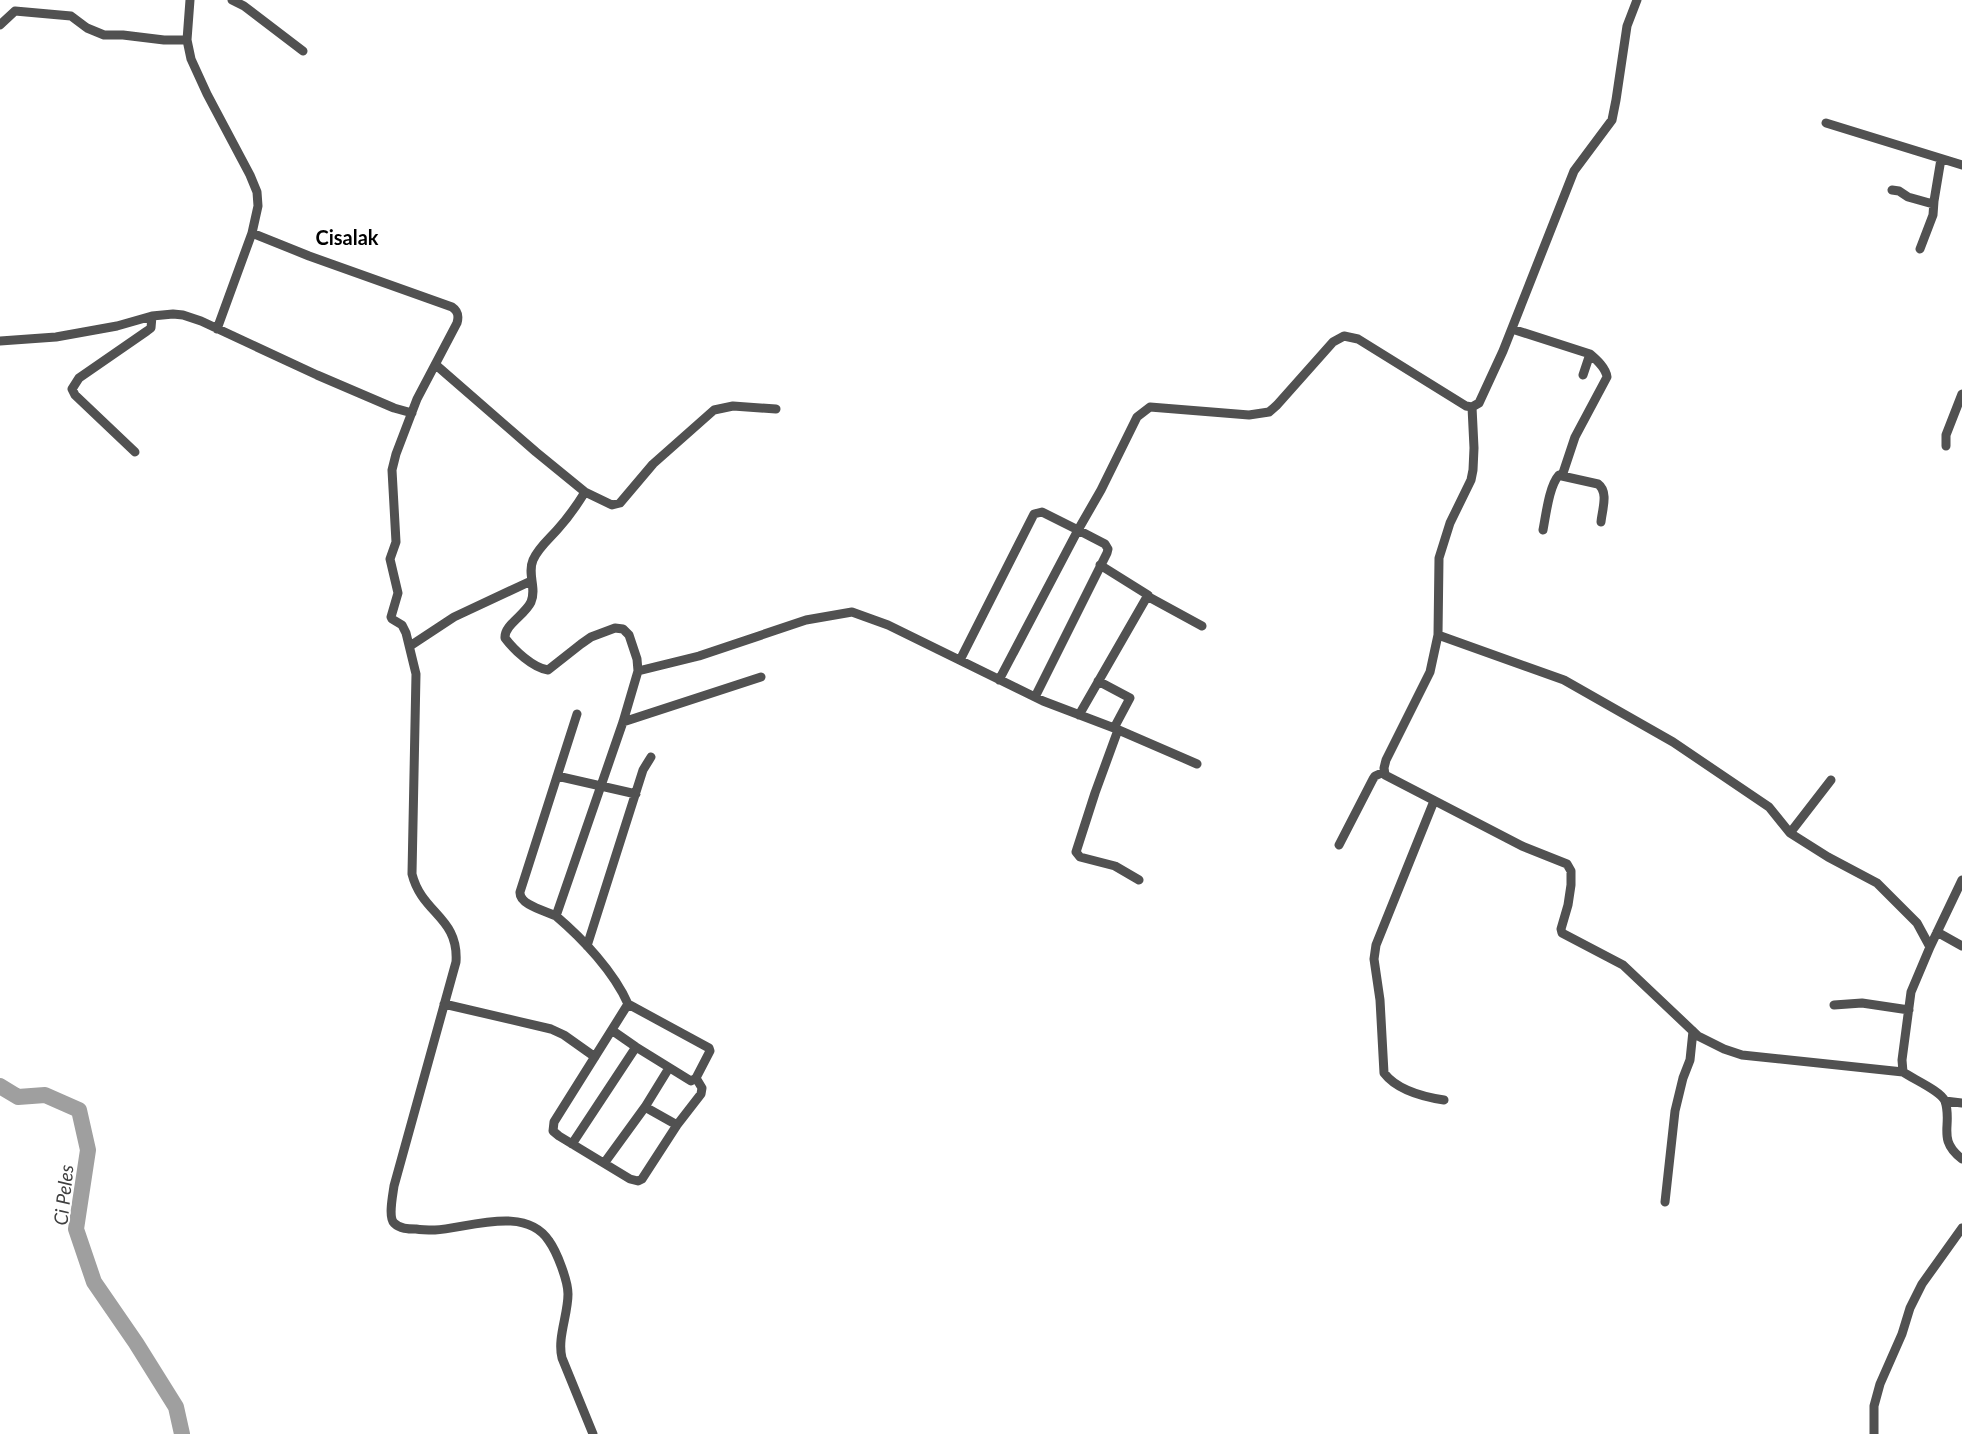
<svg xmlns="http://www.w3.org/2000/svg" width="1962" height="1434" font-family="Lato,sans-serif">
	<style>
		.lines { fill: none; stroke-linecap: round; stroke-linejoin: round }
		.river { stroke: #9f9f9f; stroke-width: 16 }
		.minor { stroke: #515151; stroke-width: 9 }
		.labels { text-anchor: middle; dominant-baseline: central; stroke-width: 4; stroke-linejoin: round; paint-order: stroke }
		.water-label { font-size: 19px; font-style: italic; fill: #404040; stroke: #fff }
		.quarter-label { font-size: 20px; font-weight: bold; fill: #000; stroke: #fff }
	</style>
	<rect width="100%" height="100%" fill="#fff"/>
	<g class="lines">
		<path class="river" d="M0 1086 18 1097 45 1095 79 1110 88 1150 76 1229 94 1282 136 1343 176 1407 182 1434"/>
		<path class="minor" d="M190 0 187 40 191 59 207 94 250 175 257 192 258 206 252 233 309 256 452 307C458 311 459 316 457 323L417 399 396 454 392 470 396 542 390 559 398 593 391 617 392 619 402 625 406 633 416 674 412 874C422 914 459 917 456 962L394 1186C393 1194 388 1217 394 1223 400 1229 408 1229 416 1229 422 1230 428 1230 435 1230 468 1228 526 1205 549 1241 557 1252 568 1281 568 1294 568 1315 557 1338 562 1358L593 1434
			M232 0 244 6 303 51
			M0 25 15 11 71 16 87 28 104 35H123L164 40H187
			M1826 123 1962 165
			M1892 190 1899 191 1908 197 1933 204
			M1920 249 1933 215 1934 201 1941 159
			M217 329 252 233
			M1512 329 1590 354 1583 375
			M0 341 56 337 117 326 152 316 173 314 183 315 201 321 317 375 394 408 412 413
			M1590 354C1597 360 1606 368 1607 377L1575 437 1562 476 1598 484C1609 492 1602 510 1601 522
			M436 365 536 452 585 492C577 505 568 518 557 530 549 539 538 548 533 560 527 574 537 588 531 602 525 615 504 625 505 638 514 650 533 668 548 670L581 644 591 637 615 628 623 629 629 635 637 659 638 671 623 722 556 916C583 939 614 972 628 1004L559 1114 554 1122 553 1131 559 1136 630 1179 638 1181 642 1179 677 1125 701 1094 702 1088 696 1078
			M1472 407 1474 448 1473 470 1471 480 1450 523 1439 558 1438 635 1430 672 1386 760 1384 768 1385 775 1522 846 1567 864 1571 871V885L1568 905 1561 929 1562 933 1623 965 1698 1036 1724 1049 1742 1055 1903 1072
			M1946 446V435L1962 394
			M135 452 75 395 72 389 79 378 147 331 151 328 152 316
			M585 492 612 505 620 503 653 464 714 410 733 406 776 409
			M1543 530C1546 515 1549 486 1559 475L1562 476
			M1147 596 1202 626
			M1438 635 1564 680 1673 742 1769 807 1790 833 1828 857 1877 883 1917 923 1930 947
			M410 646 454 617 531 581
			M960 660 1034 514 1042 512 1078 530 1101 490 1137 417 1150 407 1249 415 1269 412 1277 405 1333 342 1344 336 1358 339 1466 406 1472 407 1479 403 1503 351 1574 171 1612 120 1616 100 1627 26 1637 0
			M638 671 699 656 806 620 852 612 888 625 1043 701 1114 728 1197 764
			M999 680 1078 530 1105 544 1108 549 1107 553 1035 697
			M1098 681 1130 698 1114 728
			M1079 715 1148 595 1100 565
			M623 722 761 677
			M1118 730 1095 793 1076 852 1080 857 1115 866 1139 880
			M557 776 636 794
			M1434 801 1376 945 1374 959 1380 1000 1384 1073C1397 1090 1424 1097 1444 1100
			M1790 833 1831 780
			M1339 845 1373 779 1375 776 1384 772
			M1962 880 1930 947 1911 992 1902 1060 1903 1072C1913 1079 1941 1091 1945 1101 1953 1125 1936 1139 1962 1159
			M556 916C546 911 519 905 520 892L577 714
			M1937 932 1962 946
			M587 946 643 770 651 757
			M444 1004 551 1029 564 1035 595 1057
			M1834 1005 1862 1003 1909 1010
			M613 1031 636 1047 691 1081 696 1078 710 1051 709 1048 628 1004
			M1945 1101 1962 1103
			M645 1107 677 1125
			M572 1144 636 1047
			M605 1162 645 1107 669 1068
			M1665 1202 1675 1111 1683 1078 1690 1060 1693 1031
			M1874 1434V1406L1880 1384 1902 1334 1910 1308 1922 1284 1962 1228"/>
	</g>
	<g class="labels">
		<g class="water-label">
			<text transform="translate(63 1195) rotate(-84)">Ci Peles</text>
		</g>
		<g class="quarter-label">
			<text x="347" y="237">Cisalak</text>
		</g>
	</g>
</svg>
